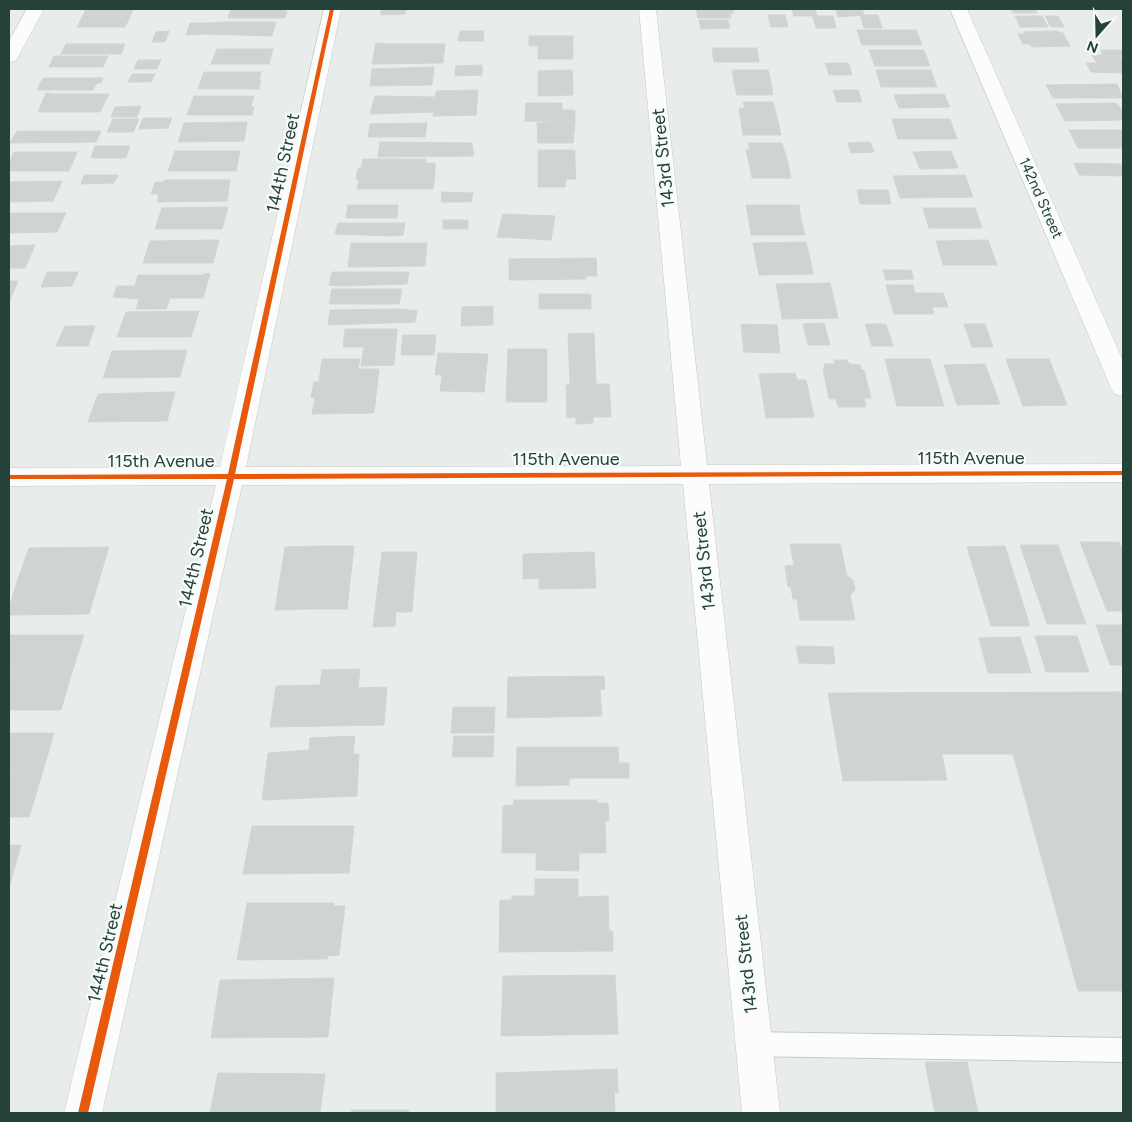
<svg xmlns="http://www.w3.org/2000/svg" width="1132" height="1122" font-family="Figtree,sans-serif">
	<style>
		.building { fill: #cfd4d2; stroke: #d1d6d4 }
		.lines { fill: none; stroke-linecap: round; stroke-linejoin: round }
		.lane-casing { stroke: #c5cac8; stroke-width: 2 }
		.street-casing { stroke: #c5cac8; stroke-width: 1 }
		.lane { fill: #fcfcfc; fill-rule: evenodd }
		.street { fill: #fcfcfc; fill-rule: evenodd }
		.cycleway-casing { stroke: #f7fbf9; stroke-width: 3 }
		.cycleway { fill: #e8590c; fill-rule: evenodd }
		.labels { text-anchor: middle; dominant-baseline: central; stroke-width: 4.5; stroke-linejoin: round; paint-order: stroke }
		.far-street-label { font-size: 15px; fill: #24423a; stroke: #f7fbf9 }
		.street-label { font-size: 18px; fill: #24423a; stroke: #f7fbf9 }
	</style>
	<rect width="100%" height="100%" fill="#e8edeb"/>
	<path class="building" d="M86 9H133L131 15H83Z
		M231 9H283V11H287L285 18H228Z
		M381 9H411H406L405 14 381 15Z
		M696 9H733L734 13H730L731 18H698Z
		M792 9H820H815L817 16H794Z
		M836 9H862L864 15 838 17Z
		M1011 9H1035L1037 13H1013Z
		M83 15H131L125 27H77Z
		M768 15H785L788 27H771Z
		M860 15H878L882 28H864Z
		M813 16H833L836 28H816Z
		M1015 16H1042L1048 27H1020Z
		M1045 16H1058L1064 27H1051Z
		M699 20H728L730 28 701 29Z
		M221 22H276L272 36 206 34 210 23Z
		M190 23H210L206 34 186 35Z
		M857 30H916L922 45H862Z
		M169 31 165 42H152L156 32Z
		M460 31H484L483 41H458Z
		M1056 31 1063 33 1070 46 1032 47 1030 44H1023L1018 34H1025L1024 32Z
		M529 36H573V46H529Z
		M376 43 389 44H445L444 53H374Z
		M66 44H125L121 54H61Z
		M538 46H573V59H538Z
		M712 48H757L759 62H714Z
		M217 49H273L269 64H211Z
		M869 50H924L930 66H875Z
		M1101 50H1123V55H1103Z
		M374 53H444L443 63 372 64Z
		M1092 55H1120L1123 63V73L1091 72 1086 63H1097Z
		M54 56H108L103 67H49Z
		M138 60H161L157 69H134Z
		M825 63H848L850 68H827Z
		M482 65V75L455 76 456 66Z
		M434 67 432 85 370 86 372 69Z
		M827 68H850L852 75H829Z
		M572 70 573 83H538V71Z
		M732 70H768L771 82H734Z
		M876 70H931L937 87H881Z
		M204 72H261L259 81H261L259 89H198Z
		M132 74H155L151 82H128Z
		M43 78H103L101 83H97L93 90H37Z
		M734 82H771L773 95H737Z
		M538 83H573V95L538 96Z
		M1117 84 1123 98H1053L1046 85Z
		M478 90 476 115 433 116 436 91Z
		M833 90H858L862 102H837Z
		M46 93 53 94H109L100 112H38Z
		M944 94 950 107 899 108 894 95Z
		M194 96H254L251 107H254L252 115H187Z
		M375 96 435 97 434 112 370 114Z
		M743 102H773L778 121H741L739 108H745Z
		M526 103H562V110H575V122L525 121Z
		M1116 103 1123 111V120L1065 121 1056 104Z
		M141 106 137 117H111L115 107Z
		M143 118H172L168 128 139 129Z
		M113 119H139L133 132H107Z
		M892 119H950L957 139H898Z
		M741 121H778L781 135H743Z
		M247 122 244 141 178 142 184 123Z
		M575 122 573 143H538L537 123Z
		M427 123 425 137H368L370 124Z
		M1069 130H1123V148H1078Z
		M17 131H101L96 142 10 143Z
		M380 142 472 143 474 156 378 157Z
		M870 142 874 152 851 153 848 143Z
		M748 143H782L788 163H749L746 150 750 149Z
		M95 146H130L126 158H91Z
		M538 150H575V164L538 165Z
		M175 151H240L236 171H168Z
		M951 151 958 168 920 169 913 152Z
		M14 152H77L69 171H9V163Z
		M363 159H426L425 163H435V174L357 173 358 169 361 168Z
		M749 163H788L791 178H752Z
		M1074 163 1121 164 1123 176 1079 175Z
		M575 164 576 179 538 180V165Z
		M357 173 435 174 433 189H357L359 180H356Z
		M84 175H118L114 183 81 184Z
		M965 175 973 197 900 198 893 176Z
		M165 180H230L227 201 157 202 159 194H151L155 182H164Z
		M538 180H566L565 187H538Z
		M62 181 53 201 9 202V182Z
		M857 190H888L891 204H860Z
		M442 192 473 193 471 202H441Z
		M348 205H398L397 218H346Z
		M746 205H799L801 220H749Z
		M228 207 222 229H155L162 208Z
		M923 208H975L982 228H929Z
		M9 213H66L57 232 9 233Z
		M503 214 555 216 551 240 497 237Z
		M443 220H468V229H443Z
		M749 220H801L805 235H751Z
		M338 223H405L403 235 393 236 335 234Z
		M219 240 213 263H143L150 241Z
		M988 240 997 265H943L936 241Z
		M806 242 810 258 756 259 753 243Z
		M351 243H427L425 266 348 267Z
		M35 245 25 268H9V246Z
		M596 258 597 276H586V279L509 280V259Z
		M810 258 813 274 759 275 756 259Z
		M883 270H911L914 279 886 280Z
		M47 272H78L72 286 41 287Z
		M332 272H409L407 284 341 286 329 285Z
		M204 273 210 274 203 298H170L166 309H136L139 299 113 297 117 286H135L138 275H204Z
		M9 281H18L9 302Z
		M830 283 834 300H779L776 284Z
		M886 285H913L915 293H943L948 307H932L934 314H894Z
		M332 289H402L399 304H329Z
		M539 294H591V309H539Z
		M779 300H834L838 318 782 319Z
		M493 306V325L461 326 462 307Z
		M399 309 417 311 415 322 328 325 330 310Z
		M199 311 191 337H117L126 312Z
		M824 323 830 345H808L803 324Z
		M741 324 777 325 780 353 744 352Z
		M865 324H886L893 346H872Z
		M964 324H985L993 347H972Z
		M65 326H95L88 346H56Z
		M345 329H397L394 365 361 366 364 347H343Z
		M594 333 596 384H609L611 417H593V423L576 424V417L567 418 566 385H570L568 334Z
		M403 335H436L434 355H401Z
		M508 349H547V402H506Z
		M187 350 180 377 103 378 112 351Z
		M438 353 488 354 484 392 440 391 442 375H435Z
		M322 359H360L358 369H379L374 413 312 414 315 398 311 397 314 382H319Z
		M885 359H930L944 406H897Z
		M1006 359H1049L1067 405 1023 406Z
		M834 360H847L849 364 860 365 861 370H864L871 398H864L866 407H838L836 399H829L823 369H825L824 364H835Z
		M985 364 1000 404 957 405 944 365Z
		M795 373 797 380H806L814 417 766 418 759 374Z
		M169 392H175L167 421 88 422 98 394Z
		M1080 542H1119L1123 551V611H1107Z
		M790 544H840L847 576 853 580 855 590 850 595 855 620H800L797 599H793L791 587H788L785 566 794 565Z
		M1020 545H1058L1086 624H1047Z
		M320 546H354L347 609H310Z
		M320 546 310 609 275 610 285 547Z
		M1005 546 1030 626H991L967 547Z
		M109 547 99 580 17 582 29 548Z
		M382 552H417L412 612H396L395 626 373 627Z
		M594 552 596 588 539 589V578L523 579V554Z
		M99 580 89 614 9 615V608L17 582Z
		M1096 625H1123V665H1110Z
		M9 635H84L72 672H9Z
		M1035 636H1077L1089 672H1046Z
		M1020 637 1031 673H988L979 638Z
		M796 646 833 647 835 664 799 663Z
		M360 669 358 688 387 687 384 725 270 727 276 686 320 685 322 670Z
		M9 672H72L61 710H9Z
		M604 676 605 689 600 690 602 716 507 718 508 677Z
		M1123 692V991H1078L1013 754H942L947 780 843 781 828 693Z
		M453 707H495L494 733H451Z
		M9 733H54L42 774H9Z
		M355 736 353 754H359L357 796 262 800 268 753 309 750 310 738Z
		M454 736H494L493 757H452Z
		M517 747H618L619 763H629V778H569V785L516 786Z
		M9 774H42L29 817H9Z
		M514 800H597V803H608L609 821H605L606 853H579V871L536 870V853H502L503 806 513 805Z
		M252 826H354L349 873 243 874Z
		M9 845H21L9 888Z
		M535 879H578V897L608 896 609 931 613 932V951L499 952 500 900H512V896H535Z
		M247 903H334L333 906H345L339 955 328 956 327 959 237 960Z
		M615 975 618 1034 501 1036 503 976Z
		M334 978 328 1037 211 1038 220 980Z
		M925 1062H967L978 1113H935Z
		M617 1069 618 1093 614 1092 615 1113H496V1073Z
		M218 1073 325 1074 320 1113H210Z
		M352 1110H409V1113H351Z"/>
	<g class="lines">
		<defs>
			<path id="lane" d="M754 1032 1123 1038V1062L754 1056 745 1053 742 1044 745 1035Z"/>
			<path id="street" d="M27 9H44L18 57 15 61 9 62V41Z
				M324 9H341L246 467 681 466 639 9H656L707 465 1123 464V482L709 484 780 1113H742L683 484 242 485 102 1113H64L216 485 9 486V468L220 467Z
				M950 9H967L1123 361V396L1114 394 1111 388Z"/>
		</defs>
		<use href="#lane" class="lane-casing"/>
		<use href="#street" class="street-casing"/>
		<use href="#lane" class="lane"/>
		<use href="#street" class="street"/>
		<defs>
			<path id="cycleway" d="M330 9H334L235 474 1123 471V475L234 479 88 1113H78L227 479H9V475L228 474Z"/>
		</defs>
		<use href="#cycleway" class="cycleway-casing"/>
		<use href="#cycleway" class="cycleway"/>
	</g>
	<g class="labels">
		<g class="far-street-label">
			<text transform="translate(1041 198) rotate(66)">142nd Street</text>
		</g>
		<g class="street-label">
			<text transform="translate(663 158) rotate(-96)">143rd Street</text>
			<text transform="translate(283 163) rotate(-78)">144th Street</text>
			<text x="971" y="458">115th Avenue</text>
			<text x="566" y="459">115th Avenue</text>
			<text x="161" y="461">115th Avenue</text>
			<text transform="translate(196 558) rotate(-77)">144th Street</text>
			<text transform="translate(704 561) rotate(-96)">143rd Street</text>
			<text transform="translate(105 953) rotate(-77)">144th Street</text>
			<text transform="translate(746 964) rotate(-96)">143rd Street</text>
		</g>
	</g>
	<rect width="1132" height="1122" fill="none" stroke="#24423a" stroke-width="20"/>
	<g transform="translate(1097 35) rotate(200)" stroke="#f7fbf9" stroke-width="4" paint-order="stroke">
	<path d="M0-4L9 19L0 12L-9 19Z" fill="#24423a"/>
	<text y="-8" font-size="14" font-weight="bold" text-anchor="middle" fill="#24423a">N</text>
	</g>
</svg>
